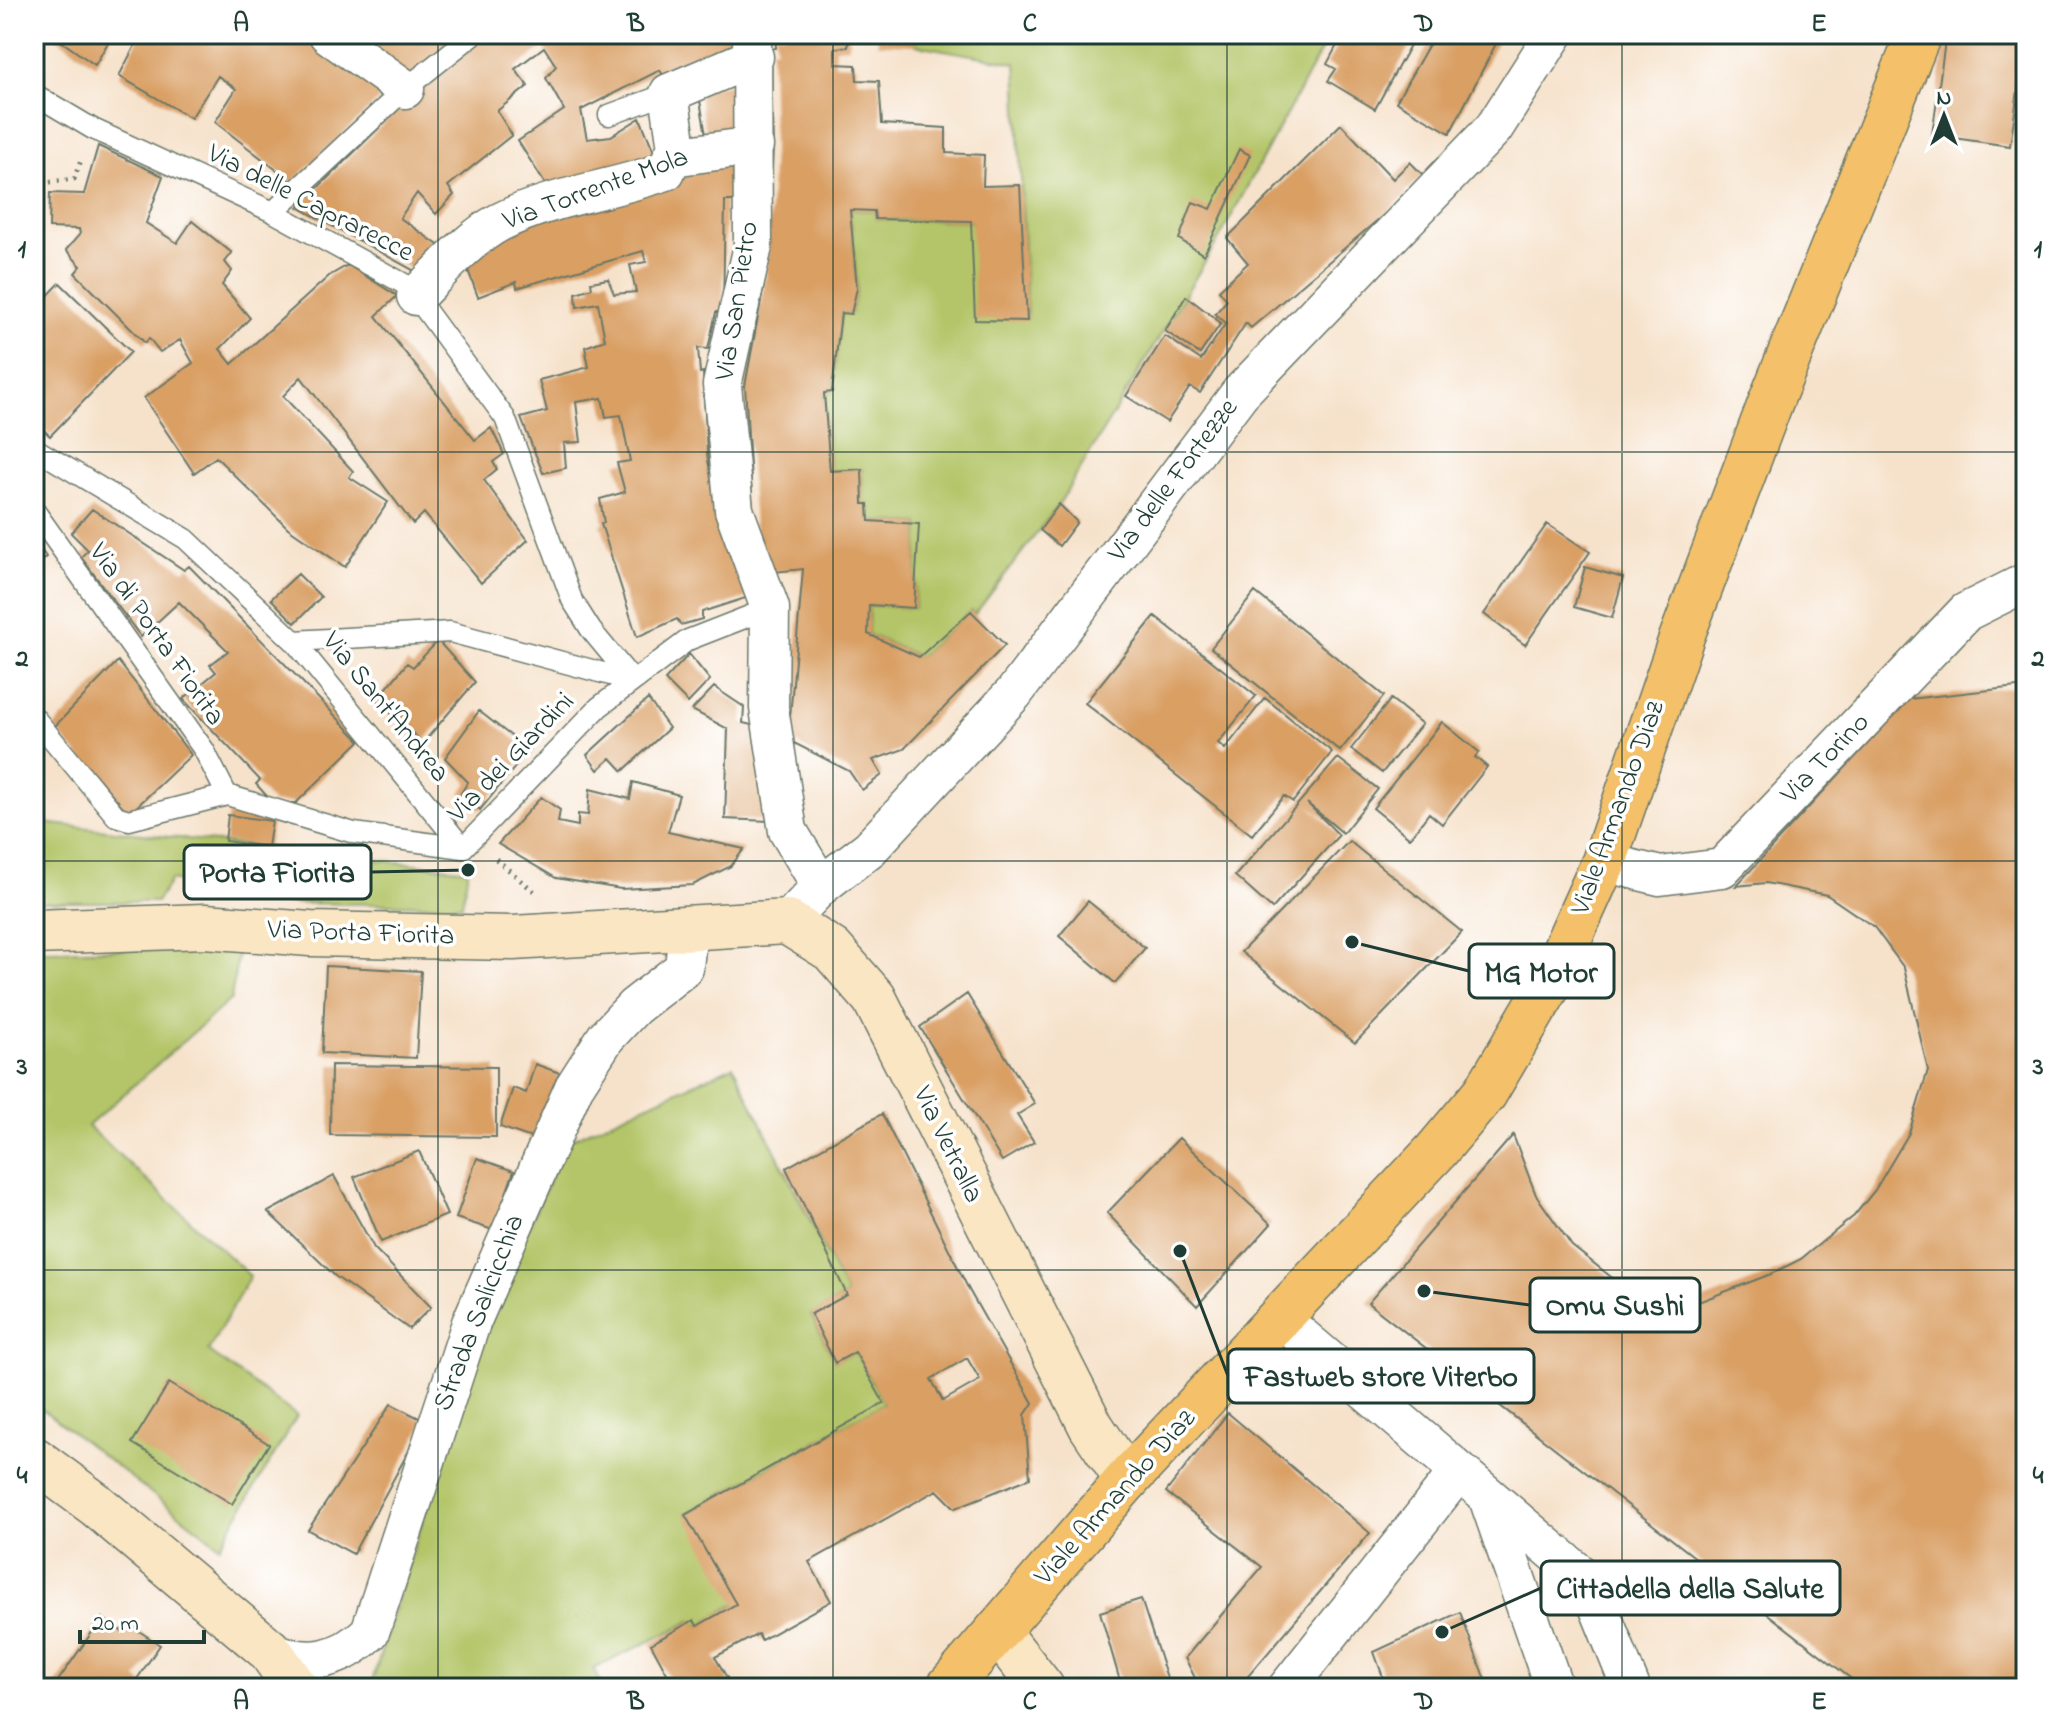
<svg xmlns="http://www.w3.org/2000/svg" width="2060" height="1722" font-family="'Indie Flower',sans-serif">
	<style>
		.green { fill: #b3c568; stroke: #69814e; stroke-width: 2 }
		.building { fill: #d99f63; fill-rule: evenodd }
		.lines { fill: none; stroke-linecap: round; stroke-linejoin: round }
		.lane-casing { stroke: #6a7769; stroke-width: 23 }
		.street-casing { stroke: #6a7769; stroke-width: 41 }
		.secondary-casing { stroke: #6a7769; stroke-width: 47 }
		.primary-casing { stroke: #6a7769; stroke-width: 47 }
		.path { stroke: #6a7769; stroke-width: 5; stroke-dasharray: 2 6; stroke-linecap: butt }
		.lane { stroke: #fff; stroke-width: 20 }
		.street { stroke: #fff; stroke-width: 38 }
		.secondary { stroke: #fbe6c4; stroke-width: 44 }
		.primary { stroke: #f4c16b; stroke-width: 44 }
		.grid { fill: none; stroke: #1f3d34; stroke-width: 2; stroke-opacity: 0.55 }
		.labels { text-anchor: middle; dominant-baseline: central; stroke-width: 7; stroke-linejoin: round; paint-order: stroke }
		.street-label { font-size: 28px; fill: #1f3d34; stroke: #fff }
		.leader { fill: none; stroke: #1f3d34; stroke-width: 3 }
		.callout-dot { fill: #1f3d34; stroke: #fff; stroke-width: 3 }
		.callout { fill: #fff; stroke: #1f3d34; stroke-width: 3 }
		.callout-label { font-size: 30px; text-anchor: middle; font-weight: bold; fill: #1f3d34 }
		.neatline { fill: none; stroke: #1f3d34; stroke-width: 3 }
		.grid-label { font-size: 26px; text-anchor: middle; font-weight: bold; fill: #1f3d34 }
	</style>
	<rect width="100%" height="100%" fill="#fff"/>
	<filter id="ink" filterUnits="userSpaceOnUse"><feTurbulence type="fractalNoise" baseFrequency=".0125" numOctaves="2"/><feDisplacementMap in="SourceGraphic" scale="16" xChannelSelector="R" yChannelSelector="G"/><feConvolveMatrix kernelMatrix="1 2 1 2 8 2 1 2 1" color-interpolation-filters="sRGB"/></filter>
	<filter id="wash" filterUnits="userSpaceOnUse"><feTurbulence type="fractalNoise" baseFrequency=".006" numOctaves="4" result="noise"/><feDisplacementMap in="SourceGraphic" scale="32" xChannelSelector="R" yChannelSelector="G"/><feGaussianBlur stdDeviation="1.8" result="paint"/><feColorMatrix in="noise" values="0 0 0 0 0 0 0 0 0 0 0 0 0 0 0 0 0 1.4 0 .05"/><feComposite in="paint" operator="in"/></filter>
	<g filter="url(#wash)">
		<rect width="100%" height="100%" fill="#f6e2cb"/>
		<path class="green" d="M915 34H1330L1220 237 1059 504 975 614 971 611 919 657 868 634 869 605 914 608 919 524 869 521 868 504H863L862 469 830 471 824 393 832 392 841 313 851 314 857 288 850 210 874 211 876 219 971 221 1027 320 1016 63 916 45Z
			M34 822 468 870 462 905 285 903 171 880 156 902H34Z
			M239 947 231 999 88 1126 250 1276 208 1351 297 1416 220 1546 34 1403V951Z
			M733 1066 847 1295 811 1315 835 1362 855 1352 884 1403 686 1514 739 1602 697 1626 693 1620 593 1669 604 1688H370L483 1327 567 1141Z"/>
		<g id="blocks">
			<path class="building" d="M51 34H113L95 65Z
				M141 34H308L387 92 292 182 215 122 236 89 218 76 191 118 119 76Z
				M364 34H460L410 78 360 40Z
				M489 34H742L743 44 664 77 660 70 581 110 587 139 611 136 640 118 660 166 549 190 518 141 564 110 546 78 556 66 544 47 515 69 528 86 497 111 512 135 448 186 454 195 436 214 417 193 400 218 441 247 420 274 298 207 424 84Z
				M775 34H850L848 47 835 48V64L856 65 857 80 879 81 882 124 946 128V153L984 155 983 186 1020 185 1027 321 975 320 971 221 875 219 874 211 850 210 857 288 851 314 841 313 832 392 824 393 830 471 862 469 863 504H868L869 521 919 524 914 608 869 605 868 634 919 657 971 611 1005 645 904 749 873 760 882 775 862 790 849 771 788 740 803 569 764 573 754 528 745 386 767 269 773 148 771 49 776 48Z
				M877 34H915L916 45 878 44Z
				M1343 34H1416L1375 109 1328 81 1336 69 1327 64Z
				M1435 34H1501L1450 133 1396 102Z
				M1946 34H2026L2010 146 1932 135Z
				M747 82V137L707 141 698 89Z
				M1341 124 1393 179 1410 162 1423 175 1405 193 1407 195 1251 328 1246 323 1200 393 1190 387 1167 422 1126 396 1165 336 1201 360 1226 323 1215 314 1227 300 1219 290 1248 263 1227 238Z
				M98 146 163 176 146 223 177 243 192 221 232 253 225 262 232 271 222 285 250 318 220 349 232 364 329 276 348 265 397 296 376 316 475 440 491 428 504 454 493 462 497 469 484 480 528 540 481 583 424 513 413 524 301 377 283 396 353 471 349 477 388 502 345 567 288 528 216 457 194 473 144 398 193 363 180 340 160 352 149 338 145 343 75 273 81 266 66 250 80 234 79 229 49 228 50 193 84 194Z
				M1239 149 1250 155 1204 255 1179 239 1193 202 1211 209Z
				M734 160V201H725L723 312H716L708 349 698 348 700 373 703 372 707 454 717 515 755 595 702 612V619L681 625 677 619 637 637 601 524 604 523 600 499 625 492 617 463 630 461 621 415 606 417 602 398 576 402 581 442 564 443 566 468 543 473 521 418 547 411 539 380 589 367 585 347 605 340 598 303 577 307 576 293 592 288 591 282 608 279 614 294 636 292 630 265 646 262 643 251 517 288 516 282 478 297 464 259 500 230 675 166Z
				M60 283 131 352 50 436 34 421V310Z
				M1186 296 1221 323 1200 354 1165 331Z
				M1059 504 1077 522 1059 546 1040 530Z
				M92 509 184 570 189 566 360 741 296 803H273L256 784 260 780 183 699 216 672 210 665 228 651 179 602 141 637 81 557 88 550 71 533Z
				M1547 524 1590 552 1525 645 1484 614Z
				M34 539 46 557 34 566Z
				M1585 567 1623 578 1612 618 1574 607Z
				M298 574 321 597 295 623 271 599Z
				M1255 592 1384 696 1340 751 1211 648Z
				M1155 616 1256 696 1218 743 1225 749 1265 698 1332 752 1293 802 1284 796 1252 835 1085 703Z
				M438 641 475 682 423 743 377 700 407 663 413 667Z
				M689 654 710 680 688 703 665 680Z
				M118 661 191 755 129 814 54 727Z
				M2026 686V1688H1863L1368 1303 1513 1135 1536 1195 1572 1246 1615 1280 1658 1292 1701 1301 1771 1274 1801 1259 1854 1216 1875 1190 1909 1133 1928 1070 1904 968 1874 927 1827 895 1766 883 1736 886 1909 699Z
				M714 687 744 707 743 723 764 728 769 821 725 819 728 729 692 710Z
				M648 699 669 728 623 771 611 758 598 770 587 755Z
				M1391 699 1422 724 1382 773 1351 749Z
				M479 711 529 750 480 810 461 793 468 782 445 758Z
				M1442 722 1479 752 1475 757 1487 767 1442 824 1429 813 1410 838 1373 808Z
				M1338 758 1378 789 1343 833 1307 803 1339 835 1272 909 1235 876Z
				M633 782 679 795 668 832 744 849 731 866 693 885 621 889 556 878 498 844 541 797 560 810 558 822 578 826V814L588 815 590 789 630 799Z
				M228 815 272 821 268 847 225 841Z
				M1349 841 1462 932 1355 1043 1241 952Z
				M1088 901 1145 948 1115 983 1059 936Z
				M326 966 421 971 416 1058 322 1053Z
				M967 994 1035 1104 1017 1115 1034 1142 1002 1161 920 1027Z
				M535 1064 560 1073 537 1140 500 1127 513 1088 526 1093Z
				M331 1065 496 1067V1137L330 1135Z
				M882 1114 969 1290 1033 1403 1025 1415 1030 1478 955 1508 937 1490 809 1562 831 1601 761 1640 758 1634 715 1657 733 1688H675L651 1644 694 1620 697 1626 736 1604 685 1515 884 1403 855 1352 835 1363 811 1314 847 1295 786 1168ZM967 1358 980 1380 943 1401 931 1379Z
				M1179 1138 1271 1224 1197 1306 1107 1213Z
				M419 1151 447 1215 381 1242 354 1177Z
				M477 1158 514 1171 493 1230 456 1218Z
				M334 1176 374 1248 431 1307 409 1329 335 1276 268 1212Z
				M169 1383 269 1444 232 1504 132 1443Z
				M391 1404 425 1421 353 1554 308 1530Z
				M1228 1413 1370 1533 1238 1688H1200L1185 1658 1262 1567 1166 1492Z
				M1141 1599 1170 1688H1122L1100 1612Z
				M1460 1612 1488 1688H1387L1374 1652Z
				M102 1618 121 1631 127 1623 160 1645 137 1679 145 1685 143 1688H53Z
				M498 1678 530 1687V1688H495Z"/>
		</g>
	</g>
	<g filter="url(#ink)">
		<use href="#blocks" fill-opacity="0" stroke="#6a7769" stroke-width="2"/>
		<g class="lines">
			<defs>
				<path id="lane" d="M34 94 93 129 273 212 408 286 505 418 572 600 591 630 633 681
					M609 115 669 93
					M273 212 405 89 474 34
					M34 448 186 539 294 641 463 848
					M34 510 204 750 227 795
					M294 641 450 632 633 681
					M34 717 116 816 129 820 227 795 354 833 463 848
					M463 848 599 707 688 640 770 608"/>
				<path id="street" d="M328 34 405 89
					M752 34 753 246 722 385 734 510 770 608 769 708 788 831 821 886
					M678 155 669 93 754 57
					M416 296C441 271 468 239 500 222 552 196 612 190 666 171L672 157 754 146
					M1604 862 1660 876 1722 868 1966 612 2026 582
					M787 922 821 886 870 848 1014 693 1240 393 1494 128 1554 34
					M1281 1319 1588 1581 1631 1688
					M1487 1495 1554 1688
					M269 1650C307 1667 339 1662 370 1632L471 1323 574 1087 606 1037 634 1007 684 968 688 928
					M1287 1688 1459 1471"/>
				<path id="secondary" d="M34 932 205 926 310 934 513 938 787 922 832 950 874 998 1091 1426 1127 1480
					M34 1459 95 1504 269 1650 296 1688
					M998 1632 1042 1688"/>
				<path id="primary" d="M948 1688 1127 1480 1436 1151 1485 1093 1547 988 1604 862 1681 639 1771 401 1919 34"/>
			</defs>
			<use href="#lane" class="lane-casing"/>
			<use href="#street" class="street-casing"/>
			<use href="#secondary" class="secondary-casing"/>
			<use href="#primary" class="primary-casing"/>
			<path class="path" d="M34 184 74 179 82 158
				M496 859 537 894"/>
			<use href="#lane" class="lane"/>
			<use href="#street" class="street"/>
			<use href="#secondary" class="secondary"/>
			<use href="#primary" class="primary"/>
		</g>
	</g>
	<path class="grid" d="M438 34V1688M833 34V1688M1227 34V1688M1622 34V1688M34 452H2026M34 861H2026M34 1270H2026"/>
	<g class="labels">
		<g class="street-label">
			<text transform="translate(596 190) rotate(-20)">Via Torrente Mola</text>
			<text transform="translate(310 204) rotate(27)">Via delle Caprarecce</text>
			<text transform="translate(738 301) rotate(-81)">Via San Pietro</text>
			<text transform="translate(1174 481) rotate(-53)">Via delle Fortezze</text>
			<text transform="translate(156 635) rotate(55)">Via di Porta Fiorita</text>
			<text transform="translate(385 708) rotate(51)">Via Sant'Andrea</text>
			<text transform="translate(512 758) rotate(-46)">Via dei Giardini</text>
			<text transform="translate(1826 759) rotate(-46)">Via Torino</text>
			<text transform="translate(1619 808) rotate(-70)">Viale Armando Diaz</text>
			<text transform="translate(361 934) rotate(2)">Via Porta Fiorita</text>
			<text transform="translate(947 1145) rotate(64)">Via Vetralla</text>
			<text transform="translate(480 1313) rotate(-69)">Strada Salicicchia</text>
			<text transform="translate(1116 1498) rotate(-48)">Viale Armando Diaz</text>
		</g>
	</g>
	<path class="leader" d="M468 870L371 872M1352 942L1469 971M1424 1291L1530 1305M1180 1251L1228 1376M1442 1632L1541 1588"/>
	<g class="callout-dot">
		<circle cx="468" cy="870" r="8"/>
		<circle cx="1352" cy="942" r="8"/>
		<circle cx="1424" cy="1291" r="8"/>
		<circle cx="1180" cy="1251" r="8"/>
		<circle cx="1442" cy="1632" r="8"/>
	</g>
	<g class="callout">
		<rect x="184" y="845" width="187" height="54" rx="8"/>
		<rect x="1469" y="944" width="145" height="54" rx="8"/>
		<rect x="1530" y="1278" width="170" height="54" rx="8"/>
		<rect x="1228" y="1349" width="306" height="54" rx="8"/>
		<rect x="1541" y="1561" width="299" height="54" rx="8"/>
	</g>
	<g class="callout-label">
		<text x="277" y="882">Porta Fiorita</text>
		<text x="1541" y="982">MG Motor</text>
		<text x="1615" y="1315">Omu Sushi</text>
		<text x="1381" y="1386">Fastweb store Viterbo</text>
		<text x="1690" y="1598">Cittadella della Salute</text>
	</g>
	<rect width="2060" height="1722" fill="none" stroke="#fff" stroke-width="88"/>
	<g transform="translate(1944 116)" stroke="#ffffff" stroke-width="6" paint-order="stroke">
	<path d="M0-6L14 30L0 20L-14 30Z" fill="#1f3d34"/>
	<text y="-12" font-size="22" font-weight="bold" text-anchor="middle" fill="#1f3d34">N</text>
	</g>
	<path d="M80 1630v12h124v-12" fill="none" stroke="#1f3d34" stroke-width="4"/>
	<text x="92" y="1630" font-size="24" fill="#1f3d34" stroke="#ffffff" stroke-width="6" paint-order="stroke">20 m</text>
	<rect x="44" y="44" width="1972" height="1634" class="neatline"/>
	<g class="grid-label">
		<text x="241" y="31">A</text>
		<text x="636" y="31">B</text>
		<text x="1030" y="31">C</text>
		<text x="1424" y="31">D</text>
		<text x="1819" y="31">E</text>
		<text x="22" y="257">1</text>
		<text x="2038" y="257">1</text>
		<text x="22" y="666">2</text>
		<text x="2038" y="666">2</text>
		<text x="22" y="1074">3</text>
		<text x="2038" y="1074">3</text>
		<text x="22" y="1483">4</text>
		<text x="2038" y="1483">4</text>
		<text x="241" y="1709">A</text>
		<text x="636" y="1709">B</text>
		<text x="1030" y="1709">C</text>
		<text x="1424" y="1709">D</text>
		<text x="1819" y="1709">E</text>
	</g>
</svg>
